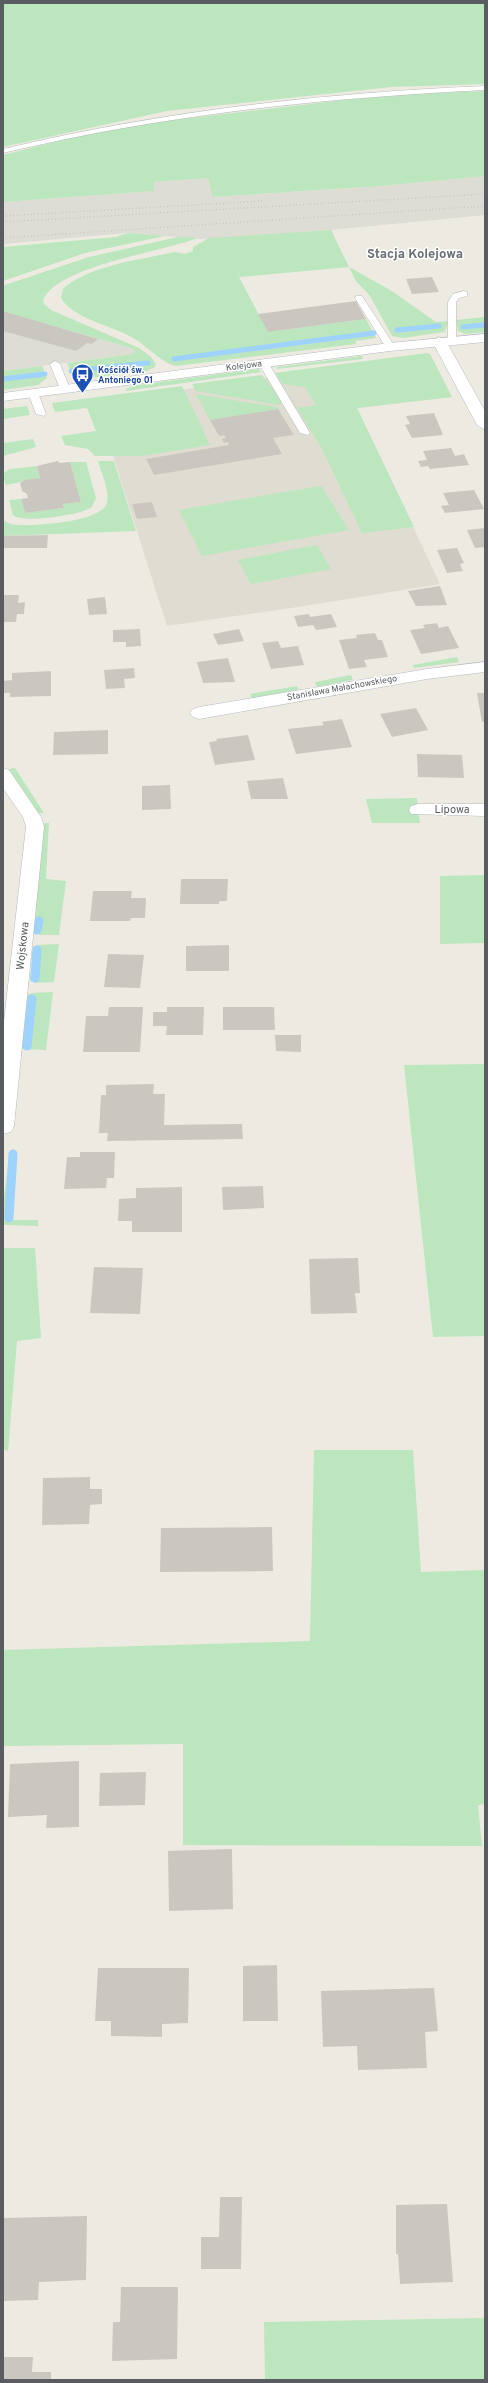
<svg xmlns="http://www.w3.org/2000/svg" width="488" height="2383" font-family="Overpass,sans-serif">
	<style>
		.industrial { fill: #dddcd5 }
		.education { fill: #dfddd1 }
		.green { fill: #bce6bd }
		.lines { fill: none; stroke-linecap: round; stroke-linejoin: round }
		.stream-far1 { stroke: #9ed2ff; stroke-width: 5 }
		.stream { stroke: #9ed2ff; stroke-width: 9 }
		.building { fill: #cac7c0 }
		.lane-casing { stroke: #b6b9be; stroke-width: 1 }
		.street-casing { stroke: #b6b9be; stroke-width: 1 }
		.secondary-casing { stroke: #b6bac0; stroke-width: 1 }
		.lane { fill: #fff; fill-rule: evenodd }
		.street { fill: #fff; fill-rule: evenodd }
		.secondary { fill: #fff; fill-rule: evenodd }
		.rail { stroke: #b4b5b5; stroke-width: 1.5; stroke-dasharray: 0.5 3; stroke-linecap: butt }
		.labels { text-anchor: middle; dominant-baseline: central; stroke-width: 3; stroke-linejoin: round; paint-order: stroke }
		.far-street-label { font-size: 9px; fill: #595d62; stroke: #fff }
		.far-transit-label { font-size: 9px; font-weight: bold; fill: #164399; stroke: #fff; text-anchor: start }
		.street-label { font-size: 11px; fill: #595d62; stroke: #fff }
		.far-district-label { font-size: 13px; font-weight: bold; fill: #6a6f74; stroke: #fff }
	</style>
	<rect width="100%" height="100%" fill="#edebe1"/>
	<path class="industrial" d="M485 176V215L331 230 203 239 128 233 3 244V202L154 191 153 182 208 178 214 197 382 186Z
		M3 311 134 349 135 352 133 354 3 371Z"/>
	<path class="education" d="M430 354 452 397 357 408 440 584 305 606 167 626 96 402Z"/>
	<path class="green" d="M3 3H485V84L391 87 167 111 3 147Z
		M485 91V176L382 186 213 197 208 178 154 182V191L3 202V155L90 133 156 122 388 95Z
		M331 230 349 267 392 291 436 322 448 321 445 332 403 338 392 336 370 296 356 281 349 267 239 277 268 332 366 319 376 338 356 341V344L176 366C162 363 148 347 135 339 115 326 74 320 61 298L63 289C89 265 141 260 175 252L185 254 193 251V247L209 238Z
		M128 233 165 236 85 253 3 281V247L116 237Z
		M178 237 198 238C162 252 57 266 43 300L44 304 51 310 139 348 151 357 156 364 155 367 147 371 79 379 74 377 67 363 133 354 135 352 134 349 3 311V286L5 285 89 257Z
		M485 317V332L465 334 458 331 456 320Z
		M427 353 430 354 452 397 357 408 414 527 362 533 321 447 297 408 316 405 305 387 283 384 275 373Z
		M362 356 363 359 277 369V367Z
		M42 366 47 378 38 385 3 390V371Z
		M258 369 261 372 126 391V389L137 385Z
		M262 375 283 402 279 405 196 391 192 384Z
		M182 386 210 445 142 456H95L88 449 65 445 61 436 96 431 87 408 55 412 52 403Z
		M196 394 277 407 278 409 210 420Z
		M27 406 30 415 3 419V409Z
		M33 439 36 447 3 456V443Z
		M98 461H114L136 531 3 536V520C8 523 12 525 18 525 35 526 102 522 107 503 110 491 101 472 98 461Z
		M70 462H86L96 498 92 507C82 515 22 524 13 515L9 500 21 499 25 513 64 508 63 504 81 502Z
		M37 466 40 478 6 485 3 476 5 472 10 469Z
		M321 486 349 530 202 556 179 510Z
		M317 545 331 569 251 584 238 560Z
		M457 657 459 662 414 668 413 665Z
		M351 675 353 680 317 687 315 682Z
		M297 686 299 690 252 699 250 694Z
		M15 768 44 813H38L9 769Z
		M417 798 420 823H372L366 799Z
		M44 823H49L46 879 66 881 59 935H40L33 932Z
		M485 875V943L440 944V876Z
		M59 944 54 982 36 983 30 981 33 947 37 945Z
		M53 992 46 1050 22 1049 19 1044 26 996 32 993Z
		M485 1064V1336L433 1337 404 1065Z
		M13 1154H17L12 1220H38V1226L3 1225V1204L9 1158Z
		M3 1248H35L41 1338 17 1341 8 1451 3 1449Z
		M314 1450H413L421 1572 485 1570V1804L478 1805 482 1846 183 1845V1744L3 1746V1650L310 1641Z
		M485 2318V2380H265L264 2322Z"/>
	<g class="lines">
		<path class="stream-far1" d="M463 327 485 325
			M397 330 439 326
			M174 359 374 333
			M71 371 148 363
			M3 379 45 374"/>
		<path class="stream" d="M37 930 39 921
			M35 978 37 950
			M27 1046 32 999
			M9 1218 13 1154"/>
	</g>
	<path class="building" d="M432 277 439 292 412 294 406 279Z
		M356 301 366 319 268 332 258 314Z
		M3 311 98 339 92 344 87 343 76 351 3 331Z
		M278 409 294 435 273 438 282 454 154 475 146 459 229 445 228 442 224 443 222 439 226 438 224 435 219 436 210 420Z
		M434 413 443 435 412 438 405 425 410 424 406 416Z
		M451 448 455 456 464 454 469 465 430 469 428 466 421 467 418 461 427 460 423 451Z
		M58 461 59 463 70 462 81 502 63 504 64 508 25 513 21 499 28 498 27 494 22 491 20 483 25 480 40 478 37 466Z
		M474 490 484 509 445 513 441 506 449 505 443 493Z
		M152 502 157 517 137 519 132 504Z
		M485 528V547L475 548 467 530Z
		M48 535 47 548H3V536Z
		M457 548 464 563 460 564 463 571 447 573 437 550Z
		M440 586 447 605 416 606 408 591Z
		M3 595H19L18 603 25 602 24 614H17L16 622H3Z
		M105 597 107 614 89 615 87 599Z
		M309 614 310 617 331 614 337 627 316 630 313 625 298 627 294 616Z
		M437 623 439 628 448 626 459 648 421 654 410 630 425 628 423 625Z
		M140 629 141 646 126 647V642H113V630Z
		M239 629 244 641 218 645 213 634Z
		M375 633 378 640H382L388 657 364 660 367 667 349 669 339 640 357 638 356 635Z
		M278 641 281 648 298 646 304 665 271 669 262 643Z
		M228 658 235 682 203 683 197 662Z
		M134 668 135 678 124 679 125 688 106 689 104 670Z
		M51 671V696L10 697V693H3V681L12 680V673Z
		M477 693H485V722H482Z
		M416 708 428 730 392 737 380 714Z
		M342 719 352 747 296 754 288 729 324 725 322 722Z
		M108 730V754L53 755 54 732Z
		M248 735 255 760 215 765 209 742 217 741 216 739Z
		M417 754 462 755 464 778 418 777Z
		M283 778 288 799H251L247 781Z
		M170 785 171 809 142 810V786Z
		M181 879H228L227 901H219V904H180Z
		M93 891H132L131 898H146L145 918H131L130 921H90Z
		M229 945V971H186V946Z
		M108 954 144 955 140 988 104 987Z
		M109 1007H143L140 1052H83L86 1016H108Z
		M167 1007H204L203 1035H166L167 1026H153V1012H167Z
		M223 1007H274L275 1030H223Z
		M275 1035H301V1052L276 1051Z
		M154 1084 153 1094H165L164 1125 242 1124 243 1139 107 1141 108 1133H99L101 1095H106V1085Z
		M80 1152H115L114 1178H107L106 1188 64 1189 67 1157H80Z
		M263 1186 264 1208 223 1210 222 1187Z
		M182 1187V1232H132V1221H118L119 1199 136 1198V1188Z
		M358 1258 360 1293H355L357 1313 311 1314 309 1259Z
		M94 1267 143 1268 140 1314 90 1313Z
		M90 1477V1489H102V1504L90 1505 89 1524 42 1525 43 1478Z
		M272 1527 273 1571 160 1572 161 1528Z
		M79 1761V1827L46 1828 47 1815 8 1817 10 1764Z
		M146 1772 145 1805 99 1806 100 1773Z
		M232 1849 233 1909 169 1911 168 1851Z
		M277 1965 278 2021H243V1966Z
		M98 1968H189L188 2023 162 2024V2037L111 2036V2021H95Z
		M434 1988 438 2031 425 2032 427 2068 358 2070 357 2046 323 2047 321 1991Z
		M220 2197H242L241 2269H201V2237H219Z
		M447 2204 453 2282 400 2284 398 2254H396V2205Z
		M87 2216 86 2280 39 2282 38 2300 3 2301V2218Z
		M121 2287H178L177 2359 112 2361 113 2322H120Z
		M3 2357H33L32 2372H51V2380H3Z"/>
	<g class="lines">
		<defs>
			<path id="lane" d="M485 86V90C322 98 162 115 3 153V149C162 111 322 93 485 86Z
				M464 291 467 292V296L459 298 456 302V340L448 342V302L453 294Z
				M356 296H362L395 347 393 349H387L355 298Z
				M55 361 60 364 70 389 68 391 60 389 50 364Z
				M261 362 269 364 310 433 308 435 300 433 259 364Z
				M33 390 38 393 46 414 44 416 36 414 28 393Z"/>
			<path id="street" d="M439 337 446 341 485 411V430L477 425 432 341Z
				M485 662V672L427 679 199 719 193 717 190 713 193 709 199 707 427 669Z
				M3 768 9 770 41 817 44 827 14 1126 11 1132 3 1134V1030L26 827 23 817 3 788Z
				M418 804H485V816L411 814 409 810 411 806Z"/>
			<path id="secondary" d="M485 334V342L390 351 3 401V393L390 343Z"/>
		</defs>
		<use href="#lane" class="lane-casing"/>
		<use href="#street" class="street-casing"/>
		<use href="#secondary" class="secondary-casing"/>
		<use href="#lane" class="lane"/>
		<use href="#street" class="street"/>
		<use href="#secondary" class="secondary"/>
		<path class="rail" d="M3 216 265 201
			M3 222 485 194
			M3 238 485 206"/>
	</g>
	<defs>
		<symbol id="bus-pin" viewBox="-11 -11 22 30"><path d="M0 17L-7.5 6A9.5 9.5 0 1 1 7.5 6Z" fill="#1a4fb4" stroke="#fff"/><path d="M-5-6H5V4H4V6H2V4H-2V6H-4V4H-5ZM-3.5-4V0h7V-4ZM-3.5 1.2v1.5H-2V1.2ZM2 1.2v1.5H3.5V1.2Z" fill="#fff"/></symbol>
	</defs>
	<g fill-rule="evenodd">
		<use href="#bus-pin" x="70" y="362" width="25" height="34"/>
	</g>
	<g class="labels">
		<g class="far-street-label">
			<text transform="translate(244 366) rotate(-7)">Kolejowa</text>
			<text transform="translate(342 688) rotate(-10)">Stanisława Małachowskiego</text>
		</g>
		<g class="far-transit-label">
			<text x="98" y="370">Kościół św.<tspan x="98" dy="10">Antoniego 01</tspan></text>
		</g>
		<g class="street-label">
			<text x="452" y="810">Lipowa</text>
			<text transform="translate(23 946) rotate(-84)">Wojskowa</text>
		</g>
		<g class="far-district-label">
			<text x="415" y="255">Stacja Kolejowa</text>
		</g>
	</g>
	<rect width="488" height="2383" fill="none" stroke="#595d62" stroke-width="8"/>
</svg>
